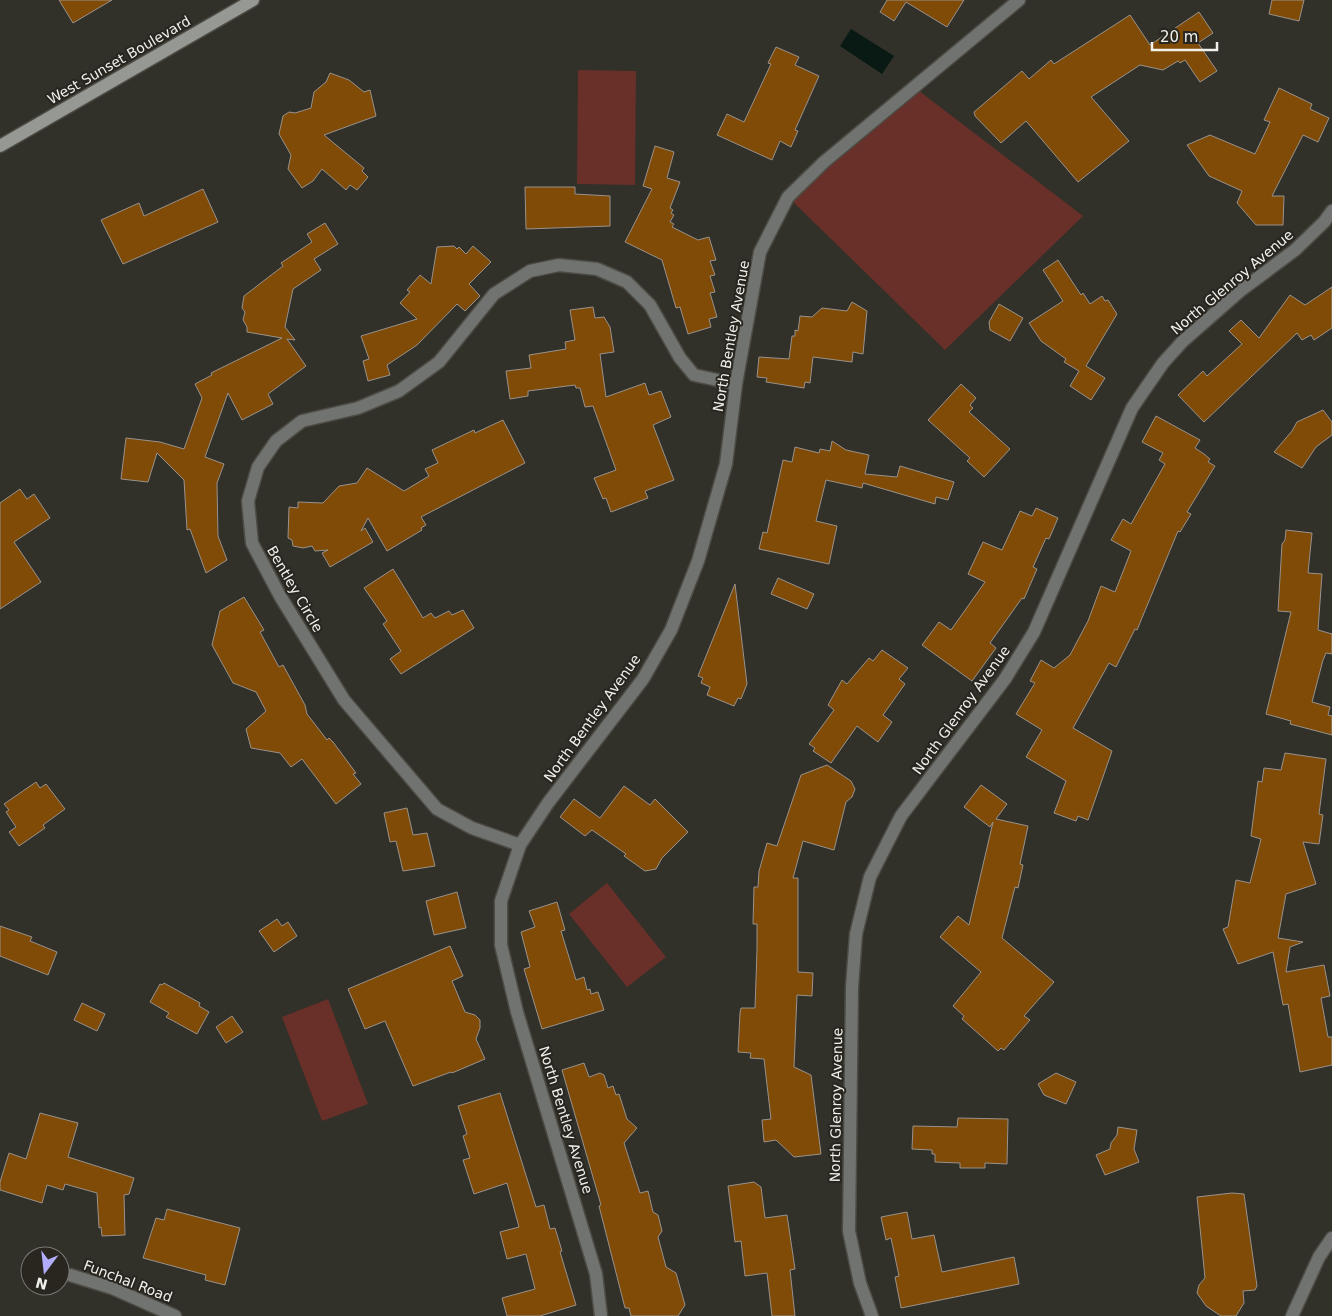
<svg xmlns="http://www.w3.org/2000/svg" width="1332" height="1316" font-family="'DejaVu Sans',sans-serif">
	<style>
		.green { fill: #683029 }
		.water { fill: #091913 }
		.building { fill: #7f4b06; stroke: #99928c }
		.lines { fill: none; stroke-linecap: round; stroke-linejoin: round }
		.minor-casing { stroke: #4c4b44; stroke-width: 15 }
		.secondary-casing { stroke: #4c4b44; stroke-width: 15 }
		.minor { stroke: #717370; stroke-width: 12 }
		.secondary { stroke: #959893; stroke-width: 12 }
		.labels { text-anchor: middle; dominant-baseline: central; stroke-width: 4; stroke-linejoin: round; paint-order: stroke }
		.street-label { font-size: 14px; fill: #f1f1ec; stroke: #28261f }
	</style>
	<rect width="100%" height="100%" fill="#313029"/>
	<path class="green" d="M578 70 636 71 635 185 577 184Z
		M914 87 1083 216 945 350 788 197Z
		M607 883 666 957 627 987 569 914Z
		M328 999 368 1104 322 1121 282 1017Z"/>
	<path class="water" d="M851 29 894 56 882 74 840 46Z"/>
	<path class="building" d="M59 0H112L73 23Z
		M887 0H964L947 27 906 2 894 21 880 12Z
		M1272 0H1304L1299 21 1269 14Z
		M1199 12 1213 33 1198 43 1217 71 1200 82 1185 60 1180 63 1178 61 1163 70 1140 65 1091 97 1129 141 1078 182 1026 121 1001 143 975 116 974 112 1022 71 1029 79 1051 60 1054 64 1130 15 1150 45Z
		M776 47 799 57 795 65 819 76 795 130 798 131 791 147 780 141 772 160 717 135 727 114 744 122 771 64 768 63Z
		M330 73 349 80 364 92 370 90 376 116 324 135 364 168 362 171 368 177 357 190 350 185 346 190 322 169 313 181 302 188 288 169 291 155 279 134 283 116 289 112 295 113 311 108 314 92 326 82Z
		M1279 88 1312 104 1310 109 1329 118 1318 142 1303 135 1272 196H1284L1283 225H1256L1237 203 1242 191 1209 176 1187 145 1210 135 1255 154 1270 122 1264 120Z
		M655 146 674 152 667 178 680 182 670 208 673 210 671 213 674 215 670 222 674 224 672 227 698 240 709 237 716 260 710 261 715 275 710 276 715 292 710 293 717 317 709 319 711 327 688 334 680 307 676 308 662 260 625 242 652 189 643 186Z
		M525 187H575V194L610 196V226L526 229Z
		M203 189 218 222 123 264 101 220 139 203 144 216Z
		M325 223 338 244 314 259 321 270 293 289 285 327 295 340 287 339 306 366 268 394 273 404 242 420 228 393 205 457 224 464 217 483 218 536 227 560 206 573 190 529 187 530 184 480 157 453 148 482 121 479 126 438 160 442 184 449 202 398 195 384 212 375 211 373 282 338 247 332V327L243 320 245 312 242 308 244 296 283 266 281 263 312 242 307 234Z
		M454 246 457 249 459 247 466 254 473 246 491 262 469 284 480 296 465 311 457 304 417 345 387 365 390 375 368 381 363 361 369 359 361 336 417 319 400 303 410 292 407 290 420 275 431 284 437 247Z
		M1058 260 1081 295 1083 293 1090 304 1102 296 1105 301 1108 300 1117 314 1086 366 1105 378 1091 400 1070 386 1079 371 1064 362 1066 359 1041 341 1029 323 1063 301 1043 270Z
		M1332 287V328L1314 340 1311 335 1302 340 1297 333 1204 422 1178 395 1203 371 1207 376 1242 344 1229 331 1241 320 1259 338 1290 295 1305 305Z
		M852 302 867 311 863 354 853 352 852 362 813 357 810 383 805 382 804 388 766 382 767 378 757 377 759 357 789 359 792 336H795V330L798 331 800 316 812 317 822 308 847 311Z
		M999 304 1023 318 1010 341 990 330 989 322Z
		M593 307 595 318 604 317 610 327 614 352 600 354 606 397 645 383 649 395 661 391 671 417 653 425 674 480 645 491 648 498 611 512 606 498 603 499 594 478 616 470 593 406 585 407 580 388H576L575 385 528 391V396L510 399 506 371 531 368 529 355 566 349 565 342 575 340 570 310Z
		M961 384 976 398 970 405 973 408 969 412 1010 449 984 477 967 461 970 458 928 420Z
		M1323 410 1332 422V435L1316 447 1302 468 1274 452 1292 431 1297 422Z
		M1156 416 1200 440 1195 448 1204 454 1210 459 1208 462 1215 466 1187 512 1191 514 1180 532 1178 531 1137 630 1135 629 1116 667 1109 663 1073 728 1112 751 1088 820 1078 816 1076 821 1054 813 1066 781 1026 757 1042 730 1016 714 1035 683 1030 681 1041 660 1054 668 1070 655 1088 621 1101 586 1115 592 1131 551 1111 540 1123 519 1131 524 1165 464 1159 460 1163 453 1142 442Z
		M503 420 525 463 421 517 426 525 421 528 422 530 387 551 368 518 361 531 365 528 373 542 330 567 322 553 328 550 315 551 312 546 303 548 293 546 292 540 288 538 289 507 298 508V502L323 503 339 486 357 483 367 468 404 491 429 476 425 469 438 463 432 450 474 430 475 433Z
		M832 441 846 450 869 455 865 474 897 477 900 466 954 482 948 500 936 497 935 504 863 483 862 488 826 480 816 521 837 526 829 564 759 549 763 532 767 533 783 460 792 462 795 447 819 453 820 449 830 451Z
		M20 489 27 499 34 494 50 518 14 542 41 582 0 609V503Z
		M1036 508 1058 518 1049 539 1046 538 1033 567 1037 569 1024 599 1022 598 990 643 996 648 972 681 922 645 939 622 951 630 985 582 968 574 983 542 1002 550 1020 511 1032 516Z
		M1286 530 1312 533 1308 573 1322 574 1318 630 1332 634V654L1326 653 1323 660 1312 702 1330 707 1328 715 1332 716V735L1290 724 1291 721 1266 714 1291 612 1278 611 1282 544 1285 540Z
		M393 569 423 618 431 613 435 618 449 611 452 615 463 610 474 628 401 674 390 659 401 651 383 624 387 621 364 588Z
		M778 578 814 594 807 609 771 594Z
		M735 584 747 684 741 699 738 698 734 706 707 695 710 687 701 683 703 678 698 676Z
		M244 597 264 630 260 632 279 667 283 665 305 705 307 714 327 740 329 738 333 742 356 773 353 774 361 784 336 804 302 759 291 767 280 753 251 748 246 729 266 711 256 692 233 683 212 645 220 611Z
		M882 650 908 668 899 679 905 684 883 715 892 722 878 742 857 726 831 763 813 751 815 748 809 744 834 710 828 705 842 680 847 684 869 658 873 661Z
		M1285 753 1326 759 1319 814 1323 815 1319 844 1303 842 1316 884 1286 894 1278 938 1303 942 1290 947 1286 972 1324 965 1330 996 1321 998 1328 1037H1332V1065L1300 1072 1288 1004 1283 1005 1273 952 1238 964 1223 929 1228 927 1236 880 1250 883 1261 839 1251 836 1258 781 1262 782 1264 768 1281 770Z
		M827 765 851 781 855 789 852 797 846 802 834 850 803 841 793 878H798V972L813 973 812 996 797 995 794 1067 811 1075 821 1154 794 1157 776 1140 764 1142 762 1120 771 1119 764 1059 750 1058 751 1053 738 1052 740 1013 741 1008H755L757 950V924H753L754 887H758L759 871 767 843 777 846 801 775Z
		M36 782 40 788 46 784 65 809 43 825 45 828 19 846 9 832 16 827 6 812 9 810 4 804Z
		M981 785 1007 804 996 819 1028 826 1020 864 1023 865 1018 888 1015 887 1002 938 1054 982 1024 1016 1030 1020 1004 1050 1001 1048 998 1051 962 1019 964 1016 953 1006 981 972 940 937 958 916 969 925 993 822 990 827 964 807Z
		M624 786 650 805 655 799 688 832 662 858 656 869 645 871 624 856 626 854 592 830 585 836 560 817 574 799 600 818Z
		M407 808 413 835 427 833 435 866 403 871 396 841 390 842 384 813Z
		M457 892 466 928 434 935 426 901Z
		M557 902 565 930 561 931 576 980 584 977 587 990 590 989 591 994 598 992 604 1010 542 1029 524 969 530 967 521 932 535 927 529 911Z
		M277 919 282 926 288 922 297 936 274 952 259 931Z
		M0 926 32 937 30 941 57 952 48 975 0 956Z
		M450 946 463 976 452 981 465 1012 475 1015 480 1020V1028L476 1039 485 1059 452 1073 451 1072 413 1086 385 1021 365 1029 348 989Z
		M164 983 200 1003 199 1006 209 1012 197 1034 166 1017 169 1013 150 1002 160 984 162 985Z
		M82 1003 105 1014 97 1031 74 1020Z
		M232 1016 243 1032 226 1043 216 1027Z
		M584 1063 589 1077 600 1073 604 1075 608 1088 613 1086 616 1095 619 1094 627 1119 637 1128 624 1143 640 1193 648 1191 653 1212 658 1215 662 1231 658 1237 666 1267 676 1273 685 1305 678 1316H631L629 1308H625L599 1206 601 1205 562 1070Z
		M1056 1073 1076 1082 1066 1104 1044 1095 1038 1084Z
		M500 1093 536 1207 544 1205 550 1229 555 1228 562 1251 560 1252 576 1305 540 1316H507L502 1298 535 1289 526 1254 507 1259 500 1232 519 1227 507 1183 474 1194 463 1160 470 1158 463 1136 467 1134 458 1106Z
		M40 1113 78 1123 68 1157 134 1178 129 1194 124 1195 125 1235 102 1236 101 1227 99 1228 97 1193 65 1184 63 1190 47 1185 42 1203 0 1190V1182L9 1153 26 1159Z
		M958 1118 1008 1119 1007 1164 985 1163V1168H960V1163L935 1162V1154H932V1150L912 1149 913 1126 957 1127Z
		M1118 1127 1137 1130 1134 1149 1139 1162 1105 1175 1096 1155 1110 1149 1111 1143 1117 1135Z
		M754 1182 761 1187 765 1218 787 1215 795 1269 790 1270 795 1316H772L767 1273 745 1276 741 1241 735 1242 728 1186Z
		M1232 1193 1244 1194 1257 1286 1255 1290 1243 1291 1244 1303 1236 1316H1221L1206 1306 1197 1293 1199 1285 1205 1278 1197 1197Z
		M167 1209 240 1228 225 1285 205 1280 206 1275 143 1258 156 1218 164 1220Z
		M907 1212 912 1239 934 1235 942 1272 1014 1257 1019 1284 901 1308 895 1277 899 1276 891 1238 886 1240 881 1217Z"/>
	<g class="lines">
		<defs>
			<path id="minor" d="M520 845 472 828 437 809 344 700 280 596 252 543 248 501 258 467 276 441 302 421 358 408 399 391 439 362 494 294 530 271 559 265 597 269 627 282 650 305 680 358 694 375 736 384
				M70 1275 112 1288 175 1316
				M601 1316 596 1274 517 1012 501 945V901L520 845 548 803 643 679 671 630 698 561 726 464 736 384 760 252 788 197 824 162 1019 0
				M872 1316 860 1283 849 1231 852 987 856 934 870 877 901 816 1005 679 1034 632 1132 408 1163 363 1183 341 1240 291 1295 250 1324 222 1332 211
				M1292 1316 1319 1257 1332 1238"/>
			<path id="secondary" d="M0 146 253 0"/>
		</defs>
		<use href="#minor" class="minor-casing"/>
		<use href="#secondary" class="secondary-casing"/>
		<use href="#minor" class="minor"/>
		<use href="#secondary" class="secondary"/>
	</g>
	<g class="labels">
		<g class="street-label">
			<text transform="translate(119 60) rotate(-30)">West Sunset Boulevard</text>
			<text transform="translate(1232 282) rotate(-40)">North Glenroy Avenue</text>
			<text transform="translate(731 336) rotate(-80)">North Bentley Avenue</text>
			<text transform="translate(295 589) rotate(60)">Bentley Circle</text>
			<text transform="translate(961 710) rotate(-54)">North Glenroy Avenue</text>
			<text transform="translate(592 718) rotate(-54)">North Bentley Avenue</text>
			<text transform="translate(836 1105) rotate(-89)">North Glenroy Avenue</text>
			<text transform="translate(566 1120) rotate(73)">North Bentley Avenue</text>
			<text transform="translate(128 1281) rotate(21)">Funchal Road</text>
		</g>
	</g>
	<g transform="translate(45 1271) rotate(195)"><circle r="24" fill="#28261f" stroke="#787771"/>
	<path d="M0-4L9 19L0 12L-9 19Z" fill="#b1adfa"/>
	<text y="-8" font-size="14" font-weight="bold" text-anchor="middle" fill="#f1f1ec">N</text>
	</g>
	<path d="M1152 42v8h65v-8" fill="none" stroke="#f1f1ec" stroke-width="2.5"/>
	<text x="1160" y="42" font-size="15" fill="#f1f1ec" stroke="#28261f" stroke-width="4" paint-order="stroke">20 m</text>
</svg>
